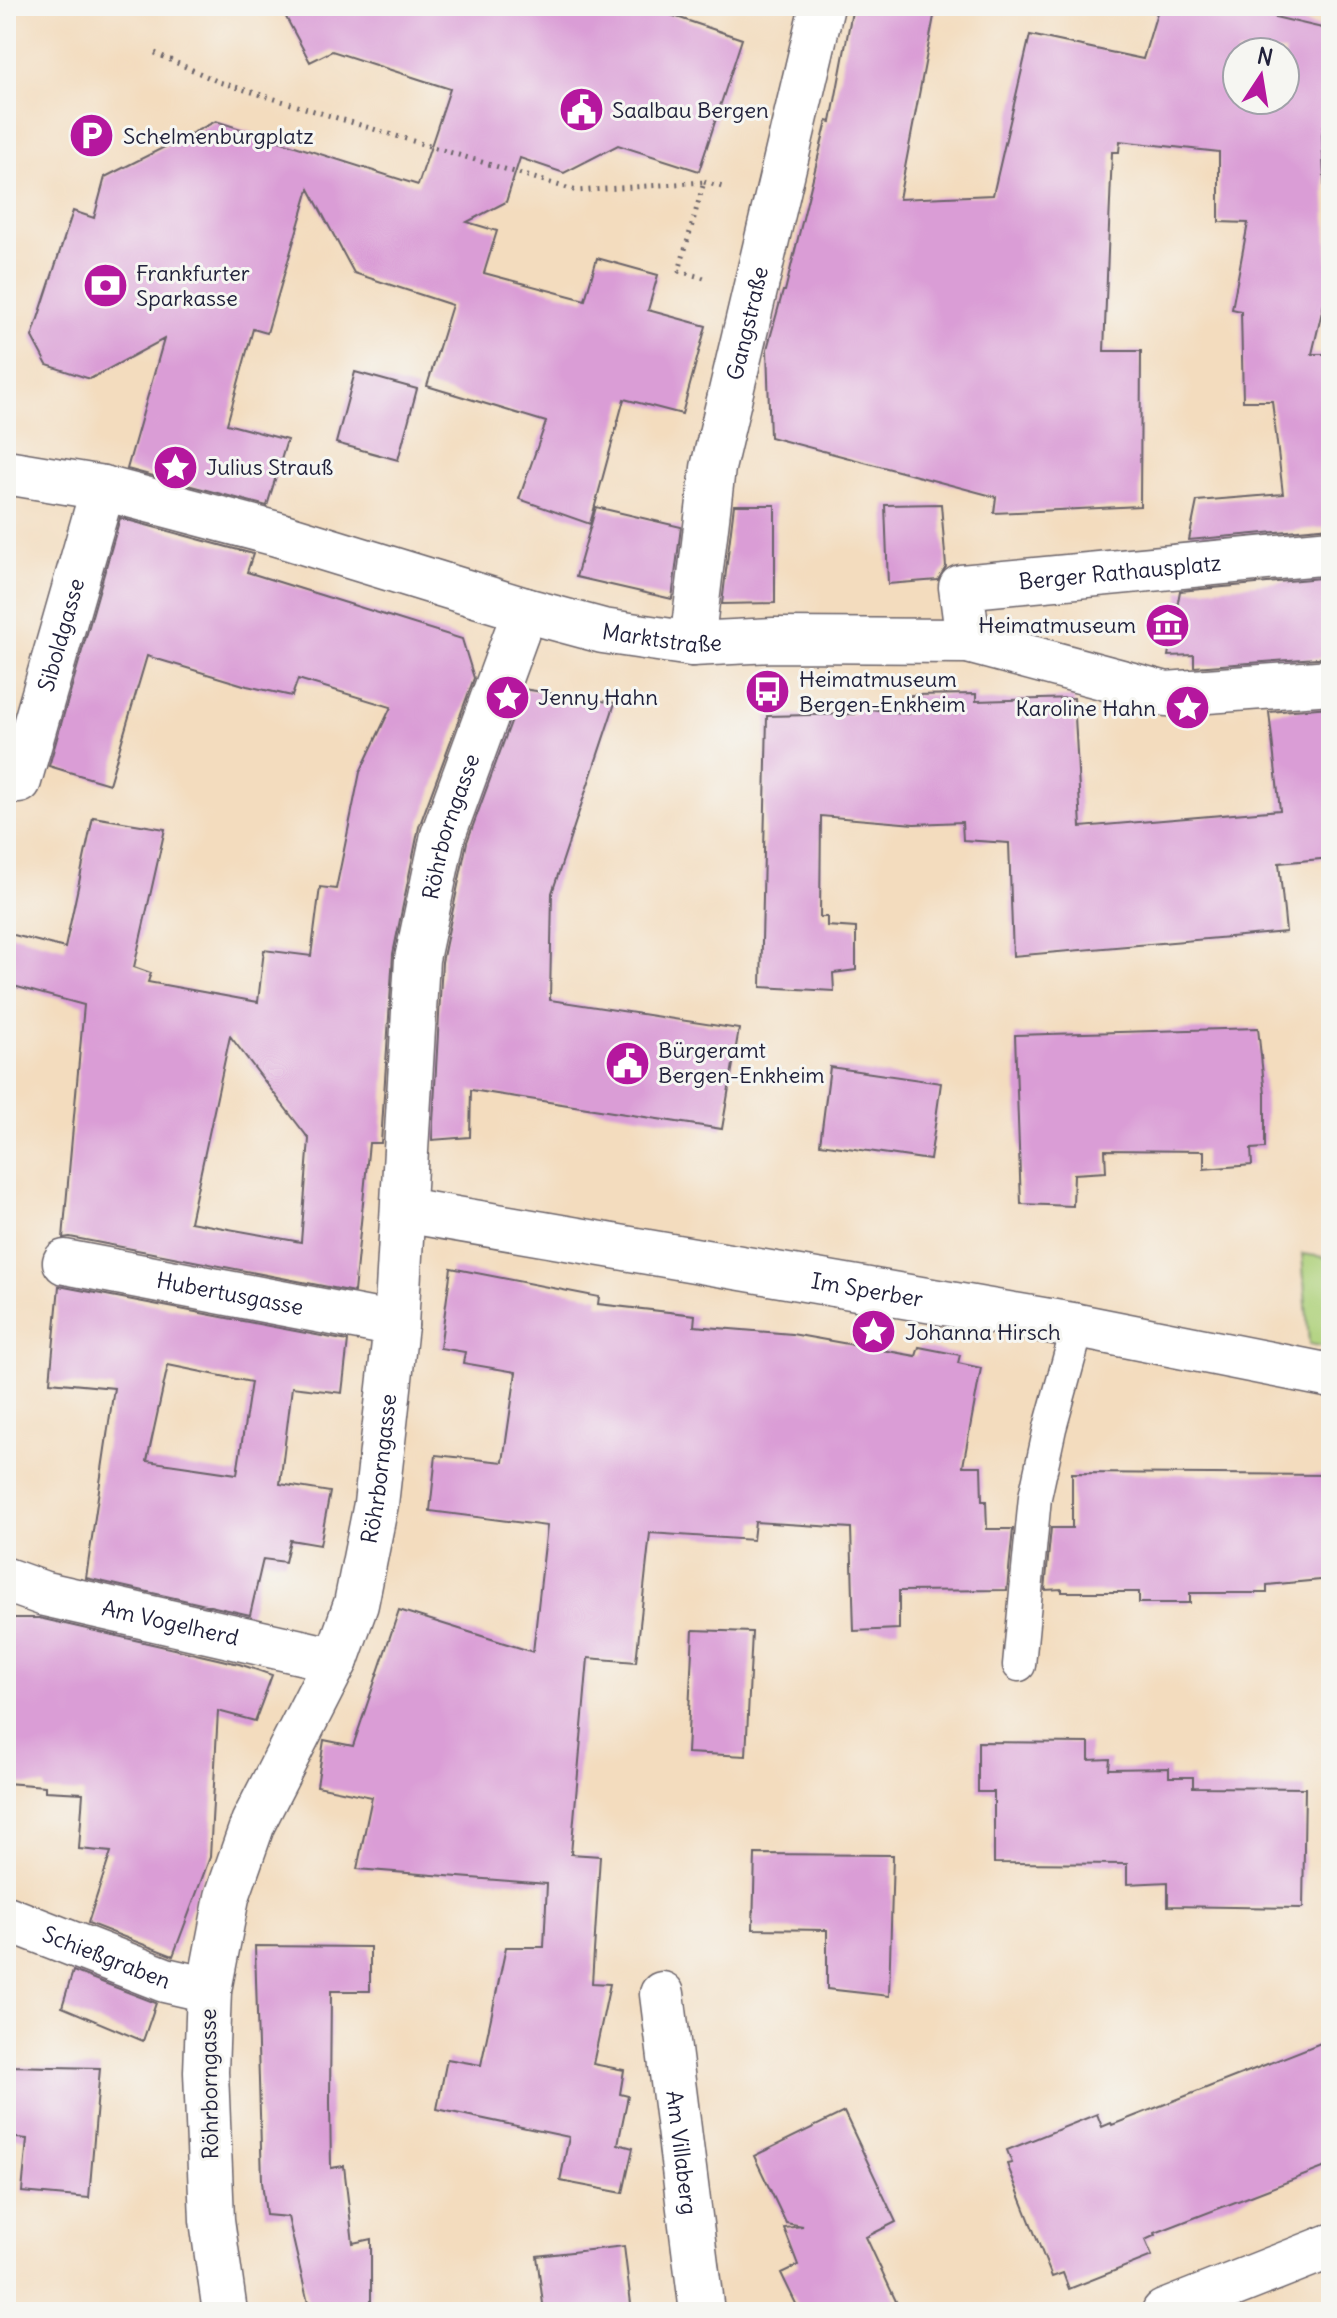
<svg xmlns="http://www.w3.org/2000/svg" width="1337" height="2318" font-family="Delius,sans-serif">
	<style>
		.green { fill: #add079; stroke: #68795a; stroke-width: 2 }
		.building { fill: #da9dd6; fill-rule: evenodd }
		.lines { fill: none; stroke-linecap: round; stroke-linejoin: round }
		.lane-casing { stroke: #6b6369; stroke-width: 35 }
		.street-casing { stroke: #6b6369; stroke-width: 47 }
		.secondary-casing { stroke: #6b6369; stroke-width: 47 }
		.path { stroke: #6b6369; stroke-width: 5; stroke-dasharray: 2 6; stroke-linecap: butt }
		.lane { stroke: #fff; stroke-width: 32 }
		.street { stroke: #fff; stroke-width: 44 }
		.secondary { stroke: #fff; stroke-width: 44 }
		.labels { text-anchor: middle; dominant-baseline: central; stroke-width: 6; stroke-linejoin: round; paint-order: stroke }
		.poi-label { font-size: 22px; fill: #22223b; stroke: #f6f6f2; text-anchor: start }
		.street-label { font-size: 22px; fill: #22223b; stroke: #f6f6f2 }
	</style>
	<rect width="100%" height="100%" fill="#f6f6f2"/>
	<filter id="ink" filterUnits="userSpaceOnUse"><feTurbulence type="fractalNoise" baseFrequency=".0125" numOctaves="2"/><feDisplacementMap in="SourceGraphic" scale="16" xChannelSelector="R" yChannelSelector="G"/><feConvolveMatrix kernelMatrix="1 2 1 2 8 2 1 2 1" color-interpolation-filters="sRGB"/></filter>
	<filter id="wash" filterUnits="userSpaceOnUse"><feTurbulence type="fractalNoise" baseFrequency=".006" numOctaves="4" result="noise"/><feDisplacementMap in="SourceGraphic" scale="32" xChannelSelector="R" yChannelSelector="G"/><feGaussianBlur stdDeviation="1.8" result="paint"/><feColorMatrix in="noise" values="0 0 0 0 0 0 0 0 0 0 0 0 0 0 0 0 0 1.4 0 .05"/><feComposite in="paint" operator="in"/></filter>
	<g filter="url(#wash)">
		<rect width="100%" height="100%" fill="#f3dcbe"/>
		<path class="green" d="M1302 1254 1331 1258V1348L1309 1344Z"/>
		<g id="blocks">
			<path class="building" d="M280 6H670L668 14 742 39 699 171 618 145 564 173 520 158 506 202 467 222 497 231 484 273 585 300 597 258 658 275 648 310 706 326 682 414 624 399 590 524 519 499 546 422 427 386 452 305 354 273 309 189 267 333 253 329 227 424 287 440 267 506 127 469 164 339 90 379 47 365 32 337 73 211 94 218 105 177 216 121 418 185 450 89 332 51 310 62Z
				M853 6H936L899 199 993 195 1030 35 1143 59 1159 6H1278L1275 17 1331 30V89L1322 135 1329 282 1312 354H1331V527L1189 540 1197 501 1283 494 1272 401H1243L1241 311 1232 309 1248 223 1219 222V152L1120 141 1119 152H1112L1104 351H1141L1140 506 994 513 996 497 770 437 767 349 783 291H785L827 121 831 122ZM1237 52H1285V100H1237Z
				M355 372 417 389 398 460 336 443Z
				M941 504 946 567 938 580 888 584 885 505Z
				M734 505H775V603L722 604Z
				M596 507 681 527 672 599 576 577Z
				M120 518 253 554 247 572 462 639 474 678 419 827 393 954 381 1143H369L354 1292 70 1237 63 1238 84 1005 6 984V933L65 948 93 817 165 829 134 967 151 973 148 982 258 1002 264 950 311 956 320 887 336 889 360 772 391 707 298 679 292 696 247 686 147 656 109 784 49 766ZM230 1036 309 1139 301 1242 190 1222Z
				M1331 577V657L1194 667V655L1168 656 1180 591Z
				M523 689 615 703 552 893 550 1000 739 1029 722 1129 471 1090 470 1137 432 1140 442 962 467 842Z
				M976 694V701L1074 698 1081 827 1280 810 1269 712 1330 707 1331 858 1279 863 1286 932 1013 956 1009 843 963 840 962 822 914 824 821 816 820 917H827V926L856 928V970L833 973 834 991 761 987 767 716 855 714 854 707 909 714 911 695Z
				M1258 1028 1265 1094V1148L1251 1149 1252 1165 1204 1169V1151L1105 1150 1106 1172 1074 1174 1073 1206 1021 1204 1015 1035Z
				M830 1067 941 1083 930 1160 820 1144Z
				M451 1268 599 1297 598 1304 695 1315 694 1326 792 1334 916 1356 919 1347 960 1355 958 1363 981 1368 963 1466H981L982 1501H986L987 1529H1013L1007 1590 899 1591V1629L854 1631 851 1528 755 1522 753 1540 650 1533 636 1662 588 1658 571 1854 600 1856 592 1983 610 1984 593 2064 624 2070 620 2094 628 2096 618 2144 633 2148 623 2193 560 2181 569 2137 437 2109 447 2059 481 2065 506 1947H544L547 1884 357 1869 372 1797 317 1786 324 1740 353 1746 399 1610 533 1652 547 1526 430 1511 436 1455 503 1462 516 1372 463 1363 465 1352 440 1348Z
				M59 1286 348 1341 342 1393 292 1387 280 1484 330 1492 320 1545 290 1540 285 1562 263 1559 250 1615 86 1578 114 1388 50 1382ZM168 1365 251 1382 237 1474 147 1461Z
				M1072 1473 1331 1475V1579L1267 1585V1593H1190V1603H1139V1592H1062V1589L1045 1590 1051 1528H1072Z
				M6 1618H39L239 1664 272 1675 255 1721 218 1711 210 1857 173 1956 88 1923 111 1852 79 1849 83 1793 45 1791V1786L6 1783Z
				M693 1630 752 1632 746 1756 687 1753Z
				M978 1742 1089 1743V1760L1110 1759 1109 1769 1169 1768V1777H1193V1787L1305 1788 1303 1908 1168 1906V1882L1127 1884V1864L994 1863V1792H978Z
				M755 1854 893 1855 889 1996 827 1989V1930L753 1929Z
				M255 1946 370 1947V1991H331L330 2102 331 2168 344 2166 353 2243 371 2239V2312H310L288 2217 266 2215 262 2181Z
				M73 1971 156 2003 143 2041 62 2007Z
				M1331 2039V2165L1155 2233 1156 2235 1145 2240 1152 2256 1069 2289 1063 2273 1052 2277 1007 2164 1012 2163 1007 2150 1097 2114 1102 2127 1111 2123 1112 2125Z
				M6 2066 100 2068 89 2198 22 2192 27 2139 6 2137Z
				M844 2112 896 2222 866 2237 901 2312H800L781 2273 798 2265 784 2228 803 2226 786 2223 754 2156Z
				M624 2246 632 2312H544L537 2256Z"/>
		</g>
	</g>
	<g filter="url(#ink)">
		<use href="#blocks" fill-opacity="0" stroke="#6b6369" stroke-width="2"/>
		<g class="lines">
			<defs>
				<path id="lane" d="M1019 1665 1035 1497 1050 1428 1078 1326"/>
				<g id="street">
					<path id="s1" d="M968 641 961 587 1331 552"/>
					<path id="s2" d="M692 644 713 468 822 6"/>
					<path id="s3" d="M19 781 103 488"/>
					<path id="s4" d="M404 1210 1078 1326 1331 1376"/>
					<path id="s5" d="M65 1262 396 1325"/>
					<path id="s6" d="M6 1580 45 1594 336 1660"/>
					<path id="s7" d="M6 1918 165 1980 209 1990"/>
					<path id="s8" d="M662 1994 702 2312"/>
					<path id="s9" d="M225 2312 212 2220 206 2072 209 1990 227 1897 253 1823 336 1660 356 1604 376 1504 396 1325 417 959 443 835 525 610"/>
					<path d="M1164 2312 1331 2246"/>
				</g>
				<g id="secondary">
					<path id="s10" d="M6 472 103 488 277 534 525 610 603 631 692 644 774 640 968 641 1166 694 1331 682"/>
				</g>
			</defs>
			<use href="#lane" class="lane-casing"/>
			<use href="#street" class="street-casing"/>
			<use href="#secondary" class="secondary-casing"/>
			<path class="path" d="M155 53 219 82 577 191 704 182 679 271 704 278
				M704 182 726 188"/>
			<use href="#lane" class="lane"/>
			<use href="#street" class="street"/>
			<use href="#secondary" class="secondary"/>
		</g>
	</g>
	<defs>
		<symbol id="civic-disc" viewBox="-11 -11 22 22"><circle r="9.5" fill="#b5179e" stroke="#f6f6f2"/><path d="M-.6-6.5H3V-4.5H.6V-3L4-1V1h2V6H-6V1h2V-1L-.6-3ZM-1.2 2.5V6h2.4V2.5Z" fill="#fff"/></symbol>
		<symbol id="parking-disc" viewBox="-11 -11 22 22"><circle r="9.5" fill="#b5179e" stroke="#f6f6f2"/><path d="M-3.5-5.5H1a3.5 3.5 0 0 1 0 7H-1V5.5H-3.5ZM-1-3.4V-.6H.8a1.4 1.4 0 0 0 0-2.8Z" fill="#fff"/></symbol>
		<symbol id="bank-disc" viewBox="-11 -11 22 22"><circle r="9.5" fill="#b5179e" stroke="#f6f6f2"/><path d="M-6-4H6V4H-6ZM0-2.3a2.3 2.3 0 1 0 0 4.6a2.3 2.3 0 1 0 0-4.6Z" fill="#fff"/></symbol>
		<symbol id="sight-disc" viewBox="-11 -11 22 22"><circle r="9.5" fill="#b5179e" stroke="#f6f6f2"/><path d="M0-6L1.8-2.2L6-1.7L2.9 1.2L3.7 5.4L0 3.3L-3.7 5.4L-2.9 1.2L-6-1.7L-1.8-2.2Z" fill="#fff"/></symbol>
		<symbol id="museum-disc" viewBox="-11 -11 22 22"><circle r="9.5" fill="#b5179e" stroke="#f6f6f2"/><path d="M0-6L6-3V-2H-6V-3ZM-5-1h2V3h-2ZM-1-1h2V3h-2ZM3-1h2V3H3ZM-6 4H6V6H-6Z" fill="#fff"/></symbol>
		<symbol id="bus-disc" viewBox="-11 -11 22 22"><circle r="9.5" fill="#b5179e" stroke="#f6f6f2"/><path d="M-5-6H5V4H4V6H2V4H-2V6H-4V4H-5ZM-3.5-4V0h7V-4ZM-3.5 1.2v1.5H-2V1.2ZM2 1.2v1.5H3.5V1.2Z" fill="#fff"/></symbol>
	</defs>
	<g fill-rule="evenodd">
		<use href="#civic-disc" x="556" y="84" width="51" height="51"/>
		<use href="#parking-disc" x="66" y="110" width="51" height="51"/>
		<use href="#bank-disc" x="80" y="260" width="51" height="51"/>
		<use href="#sight-disc" x="150" y="442" width="51" height="51"/>
		<use href="#museum-disc" x="1142" y="600" width="51" height="51"/>
		<use href="#bus-disc" x="742" y="666" width="51" height="51"/>
		<use href="#sight-disc" x="482" y="672" width="51" height="51"/>
		<use href="#sight-disc" x="1162" y="682" width="51" height="51"/>
		<use href="#civic-disc" x="602" y="1038" width="51" height="51"/>
		<use href="#sight-disc" x="848" y="1306" width="51" height="51"/>
	</g>
	<g class="labels">
		<g class="poi-label">
			<text x="612" y="110">Saalbau Bergen</text>
			<text x="123" y="136">Schelmenburgplatz</text>
			<text x="136" y="273">Frankfurter<tspan x="136" dy="25">Sparkasse</tspan></text>
			<text x="206" y="467">Julius Strauß</text>
			<text x="1136" y="625" text-anchor="end">Heimatmuseum</text>
			<text x="799" y="679">Heimatmuseum<tspan x="799" dy="25">Bergen-Enkheim</tspan></text>
			<text x="538" y="697">Jenny Hahn</text>
			<text x="1156" y="708" text-anchor="end">Karoline Hahn</text>
			<text x="658" y="1050">Bürgeramt<tspan x="658" dy="25">Bergen-Enkheim</tspan></text>
			<text x="905" y="1332">Johanna Hirsch</text>
		</g>
		<g class="street-label">
			<text stroke="none"><textPath href="#s2" startOffset="326">Gangstraße</textPath></text>
			<text stroke="none"><textPath href="#s1" startOffset="214">Berger Rathausplatz</textPath></text>
			<text stroke="none"><textPath href="#s3" startOffset="152">Siboldgasse</textPath></text>
			<text stroke="none"><textPath href="#s10" startOffset="678">Marktstraße</textPath></text>
			<text stroke="none"><textPath href="#s9" startOffset="1524">Röhrborngasse</textPath></text>
			<text stroke="none"><textPath href="#s4" startOffset="470">Im Sperber</textPath></text>
			<text stroke="none"><textPath href="#s5" startOffset="168">Hubertusgasse</textPath></text>
			<text stroke="none"><textPath href="#s9" startOffset="876">Röhrborngasse</textPath></text>
			<text stroke="none"><textPath href="#s6" startOffset="170">Am Vogelherd</textPath></text>
			<text stroke="none"><textPath href="#s7" startOffset="108">Schießgraben</textPath></text>
			<text transform="translate(209 2084) rotate(-91)">Röhrborngasse</text>
			<text stroke="none"><textPath href="#s8" startOffset="160">Am Villaberg</textPath></text>
		</g>
	</g>
	<rect width="1337" height="2318" fill="none" stroke="#f6f6f2" stroke-width="32"/>
	<g transform="translate(1261 76) rotate(12)"><circle r="38" fill="#f6f6f2" stroke="#a1a1a9" stroke-width="2"/>
	<path d="M0-6L14 30L0 20L-14 30Z" fill="#b5179e"/>
	<text y="-12" font-size="22" font-weight="bold" text-anchor="middle" fill="#22223b">N</text>
	</g>
</svg>
